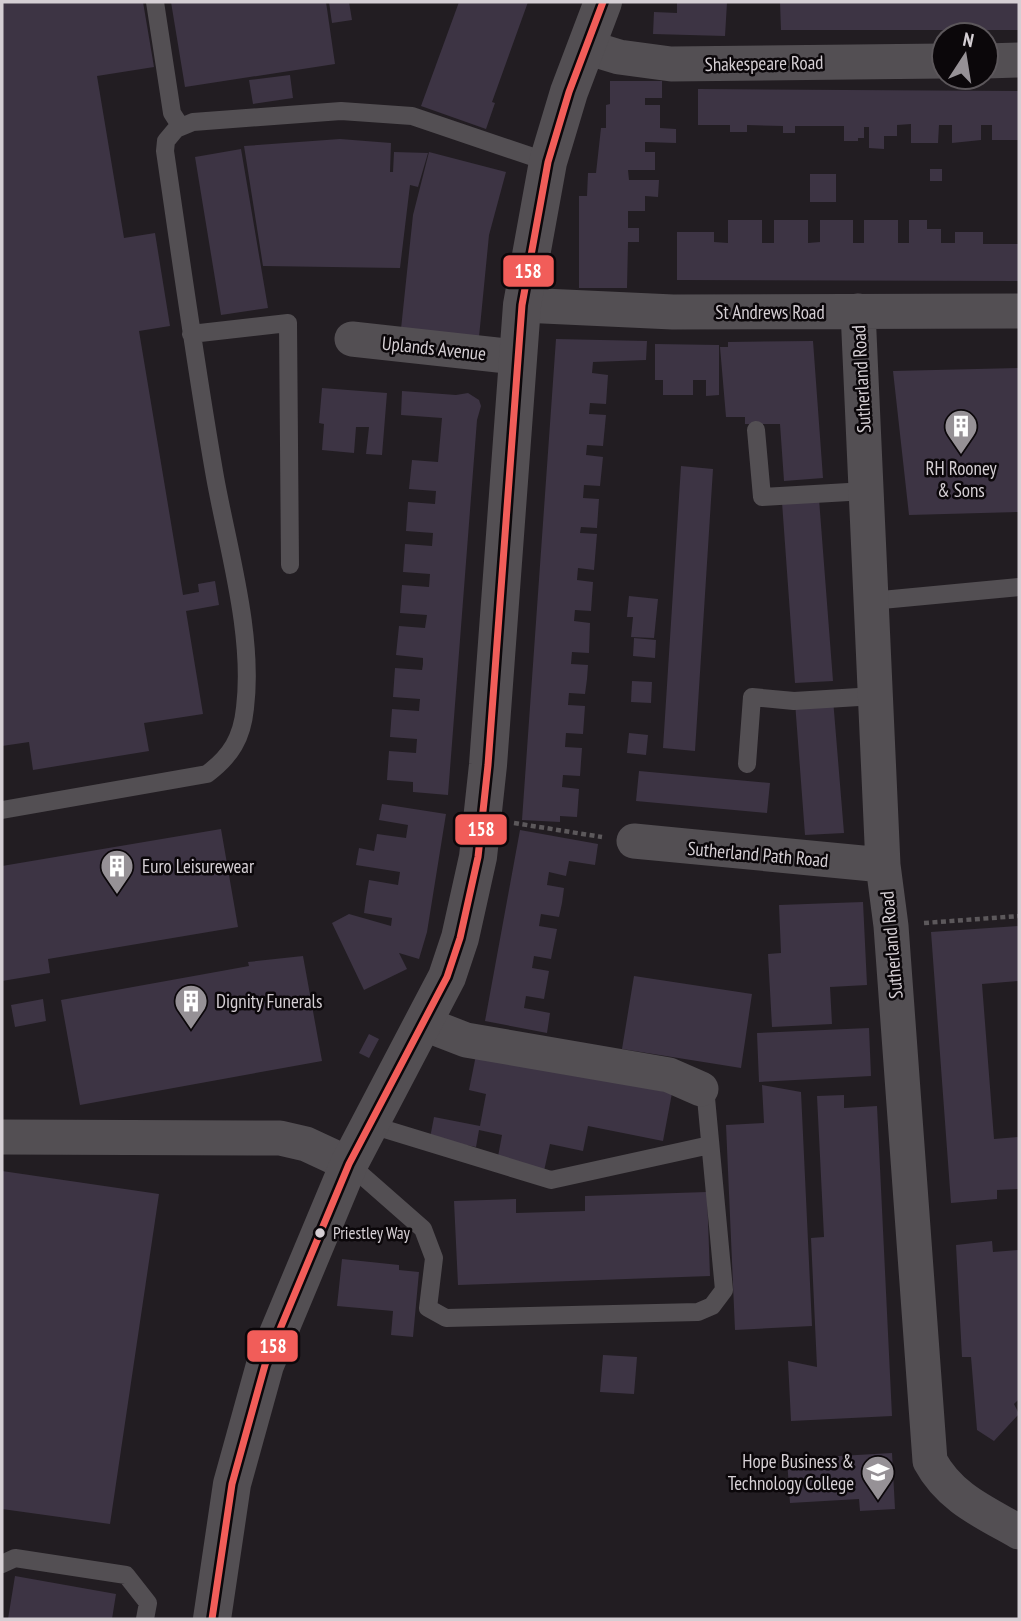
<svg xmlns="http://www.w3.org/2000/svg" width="1021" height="1621" font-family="'PT Sans Narrow',sans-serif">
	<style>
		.building { fill: #3d3444 }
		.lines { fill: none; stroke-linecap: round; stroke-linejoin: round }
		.path { stroke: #5c585b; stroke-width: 4.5; stroke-dasharray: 5 3.5; stroke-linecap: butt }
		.lane { stroke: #534f53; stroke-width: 18 }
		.street { stroke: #534f53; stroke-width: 35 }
		.secondary { stroke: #534f53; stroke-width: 38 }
		.bus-1-casing { stroke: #0b070a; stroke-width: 12 }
		.bus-1 { stroke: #f15d59; stroke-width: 7 }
		.bus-dot { fill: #d5cfd4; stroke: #0b070a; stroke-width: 2.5 }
		.labels { text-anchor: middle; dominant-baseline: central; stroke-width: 5; stroke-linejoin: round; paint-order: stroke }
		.bus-label { font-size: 17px; fill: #d5cfd4; stroke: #0b070a; text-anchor: start }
		.street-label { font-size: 19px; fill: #d5cfd4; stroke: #0b070a }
		.poi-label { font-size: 19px; fill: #d5cfd4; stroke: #0b070a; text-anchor: start }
		.line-badge { stroke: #0b070a; stroke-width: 2.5 }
		.badge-label { font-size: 19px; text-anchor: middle; font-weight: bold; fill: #fff }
	</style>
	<rect width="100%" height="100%" fill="#221d22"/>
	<path class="building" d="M2 2H143L154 67 97 76 124 238 155 233 170 326 139 331 183 595 199 592 198 584 215 581 219 605 186 611 203 714 144 723 149 751 33 770 29 742 2 746Z
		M171 2H326L335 64 185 87Z
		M329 2H349L352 20 332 23Z
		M459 2H528L492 102 495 103 486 129 421 106Z
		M677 2H727L725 36 653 34 654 12 677 13Z
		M780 2H1019V30H781Z
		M290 75 293 98 253 104 249 80Z
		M610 81H662V98H645V105H660V128L676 129V143L645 142V152H655V170H628L629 180H659L658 197 645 196V211H628V228H639V242H628L627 288H579V196H587L588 173H596L601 128H606V105L610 104Z
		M698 89 1019 91V140H992V125H981V140L952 143V125H939L938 143H911V124L897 125V136H884V149L869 148V127H864V138H858V141H844V126H795V133H783V126L747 125V132H730V125H698Z
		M340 139 391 143 390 172H393L394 152 428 153 418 187 410 185 400 268 263 266 244 146Z
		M241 149 268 308 221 315 195 157Z
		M429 152 506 172 489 235 479 337 401 329 413 215Z
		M930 169H942V181H930Z
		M810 174H836V202H810Z
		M728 220H762V243H774V220H808V243L820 242V220H853V243H864V220H898V243H909V220H927V229H941V243H955V232H983V244H1019V281L677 280V232H714V242L728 243Z
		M556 339 647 341 646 360 593 362 592 373 608 375 606 404 590 403 589 414 606 415 603 446 587 445 586 455 603 457 600 486 584 485 583 498 599 499 597 528 581 527 580 533 597 534 594 570 578 568 577 580 593 582 591 611 575 610 574 621 590 623 589 653 572 652 571 664 588 665 587 679 585 694 569 693 568 705 585 706 583 734 566 733 565 747 582 748 580 776 563 775 562 787 579 789 577 817 560 816V822L522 820Z
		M813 341 823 478 784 481 780 424H745V417H726L720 347H728V342Z
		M655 344 719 345V395L706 396V380H693V395H663V380H655Z
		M1019 368V512L909 515 893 371Z
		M322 388 387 393 382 455 366 454 369 427H356L354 453 322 450 324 424 319 423Z
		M402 391 456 395 468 393 479 400 481 406 477 420 448 795 413 792V782L387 780 389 751 416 753 417 739 390 737 392 709 419 711 420 699 393 697 395 668 422 670 423 664V658L396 655 399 626 425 628 427 615 400 613 402 585 429 587 430 574 403 572 405 544 432 546 433 533 406 531 408 502 435 504 436 491 409 489 412 460 438 462 442 418 401 415Z
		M681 466 713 469 695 751 663 748Z
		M819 499 833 681 795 683 782 502Z
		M629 596 658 599 654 638 631 637 633 617H627Z
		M634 638 656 640 655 658 633 656Z
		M632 681 652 682 651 703 631 702Z
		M833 699 844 833 805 835 795 702Z
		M629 733 648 735 646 755 627 753Z
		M639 771 770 783 767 813 636 801Z
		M382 804 446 814 427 932 419 959 399 953 407 969 364 990 332 923 349 914 391 926 392 918 364 913 366 898 369 880 398 885 400 872 356 865 359 848 374 851 377 834 406 838 408 825 379 820Z
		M221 829 238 927 48 959 50 973 2 981V866Z
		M520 830 598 844 595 865 569 861 566 876 549 872 547 885 564 888 562 903 559 917 541 914 539 926 557 929 551 959 534 956 532 968 549 971 544 999 526 996 524 1008 550 1013 547 1033 485 1021Z
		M863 902 867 985 830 987 832 1024 772 1027 768 954 781 953 779 905Z
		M1019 926V981L982 984 994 1139 1019 1137V1189L997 1190V1199L951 1203 931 932Z
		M303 956 322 1061 80 1105 61 1000 249 966 248 962Z
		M634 976 752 994 741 1068 622 1049Z
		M43 999 46 1021 15 1027 11 1005Z
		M869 1028 871 1076 759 1082 757 1033Z
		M369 1034 379 1039 369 1058 359 1053Z
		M476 1055 672 1093 663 1141 588 1126 583 1151 550 1144 544 1171 497 1162 502 1135 479 1130 476 1147 430 1138 434 1117 480 1126 486 1094 469 1090Z
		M762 1085 801 1092 812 1326 735 1330 726 1125 764 1123Z
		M844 1095V1108L877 1106 892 1416 791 1421 788 1361 817 1367 811 1238 824 1237 817 1096Z
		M2 1171 159 1194 110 1524 2 1509Z
		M707 1192 710 1276 458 1285 454 1201 516 1199V1213L585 1211V1196Z
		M992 1241 993 1252 1019 1250V1399L1014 1404 1019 1414 994 1441 977 1430 971 1357H962L956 1245Z
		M342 1259 399 1265V1270L419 1272 413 1337 391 1335 393 1311 337 1306Z
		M603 1355 637 1357 634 1394 600 1392Z
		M892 1453 895 1509 860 1511 859 1499 790 1503 787 1459Z
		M15 1576 116 1594 112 1619H8Z"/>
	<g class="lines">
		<path class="path" d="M514 823 602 837
			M924 923 1019 916"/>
		<path class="lane" d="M155 2 172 113 181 127
			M191 334 288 323 290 565
			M756 430 762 497 866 491
			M871 601 1019 587
			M747 764 752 697 794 701 875 696
			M2 810 207 774C231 756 242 738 245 708 254 635 228 549 215 477 196 369 181 260 165 151L166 141 176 129 193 122 341 111 412 116 548 162
			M368 1124 551 1180 710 1145
			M349 1164 423 1229 434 1258 428 1308 446 1318 698 1312 712 1306 724 1290 706 1098 701 1089
			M2 1564 15 1558 126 1575 148 1603 145 1619"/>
		<path class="street" d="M586 47 619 57 671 64 944 61
			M986 61 1019 60
			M522 305 673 312 1019 311
			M858 311 883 865 891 926 930 1461C950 1498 984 1512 1019 1532
			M352 339 516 357
			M634 841 883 865
			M422 1023 466 1040 669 1075 701 1089
			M2 1137 280 1138 306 1144 349 1164"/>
		<path class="secondary" d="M212 1619 232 1484 265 1365 349 1164 447 977 460 938 478 857 488 765 522 305 548 162 569 92 603 2"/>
		<defs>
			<path id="bus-1" d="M212 1619 232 1484 265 1365 349 1164 447 977 460 938 478 857 488 765 522 305 548 162 569 92 603 2"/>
		</defs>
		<use href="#bus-1" class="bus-1-casing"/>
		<use href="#bus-1" class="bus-1"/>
	</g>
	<defs>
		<symbol id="building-pin" viewBox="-11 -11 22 30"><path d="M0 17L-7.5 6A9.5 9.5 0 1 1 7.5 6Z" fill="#969196" stroke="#0b070a"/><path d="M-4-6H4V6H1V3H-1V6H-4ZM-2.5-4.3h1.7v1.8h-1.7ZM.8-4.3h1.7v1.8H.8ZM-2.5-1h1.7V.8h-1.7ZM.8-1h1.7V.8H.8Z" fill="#fff"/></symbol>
		<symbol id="university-pin" viewBox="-11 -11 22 30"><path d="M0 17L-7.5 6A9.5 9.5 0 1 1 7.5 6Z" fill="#969196" stroke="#0b070a"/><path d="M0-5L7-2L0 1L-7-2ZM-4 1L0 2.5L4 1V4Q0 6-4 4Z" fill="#fff"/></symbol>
	</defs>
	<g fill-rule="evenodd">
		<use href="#building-pin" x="942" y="407" width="38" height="52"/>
		<use href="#building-pin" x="98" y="847" width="38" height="52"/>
		<use href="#building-pin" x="172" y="982" width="38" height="52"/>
		<use href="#university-pin" x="859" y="1453" width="38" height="52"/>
	</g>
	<circle class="bus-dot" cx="320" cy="1233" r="6"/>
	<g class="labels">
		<g class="bus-label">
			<text x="333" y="1233">Priestley Way</text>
		</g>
		<g class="street-label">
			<text transform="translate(764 63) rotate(-1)">Shakespeare Road</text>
			<text x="770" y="312">St Andrews Road</text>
			<text transform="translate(434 348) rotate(6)">Uplands Avenue</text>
			<text transform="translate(861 379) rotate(-93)">Sutherland Road</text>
			<text transform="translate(758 854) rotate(5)">Sutherland Path Road</text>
			<text transform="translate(891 945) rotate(-95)">Sutherland Road</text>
		</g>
		<g class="poi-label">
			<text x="961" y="468" text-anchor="middle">RH Rooney<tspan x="961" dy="22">&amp; Sons</tspan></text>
			<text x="142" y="866">Euro Leisurewear</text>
			<text x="216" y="1001">Dignity Funerals</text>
			<text x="854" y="1461" text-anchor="end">Hope Business &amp;<tspan x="854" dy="22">Technology College</tspan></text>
		</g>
	</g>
	<g class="line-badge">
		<rect x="502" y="254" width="53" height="34" rx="7" fill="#f15d59"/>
		<rect x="454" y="813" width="54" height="33" rx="7" fill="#f15d59"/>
		<rect x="246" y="1329" width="53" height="34" rx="7" fill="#f15d59"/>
	</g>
	<g class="badge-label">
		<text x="528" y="278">158</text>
		<text x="481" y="836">158</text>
		<text x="273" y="1353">158</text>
	</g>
	<rect width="1021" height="1621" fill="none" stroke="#d5cfd4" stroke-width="7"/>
	<g transform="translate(965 56) rotate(12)"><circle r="33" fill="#0b070a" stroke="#5c575b" stroke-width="2"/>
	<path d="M0-5L12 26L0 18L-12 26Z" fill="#969196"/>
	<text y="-10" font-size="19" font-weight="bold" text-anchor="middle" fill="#d5cfd4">N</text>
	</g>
</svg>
